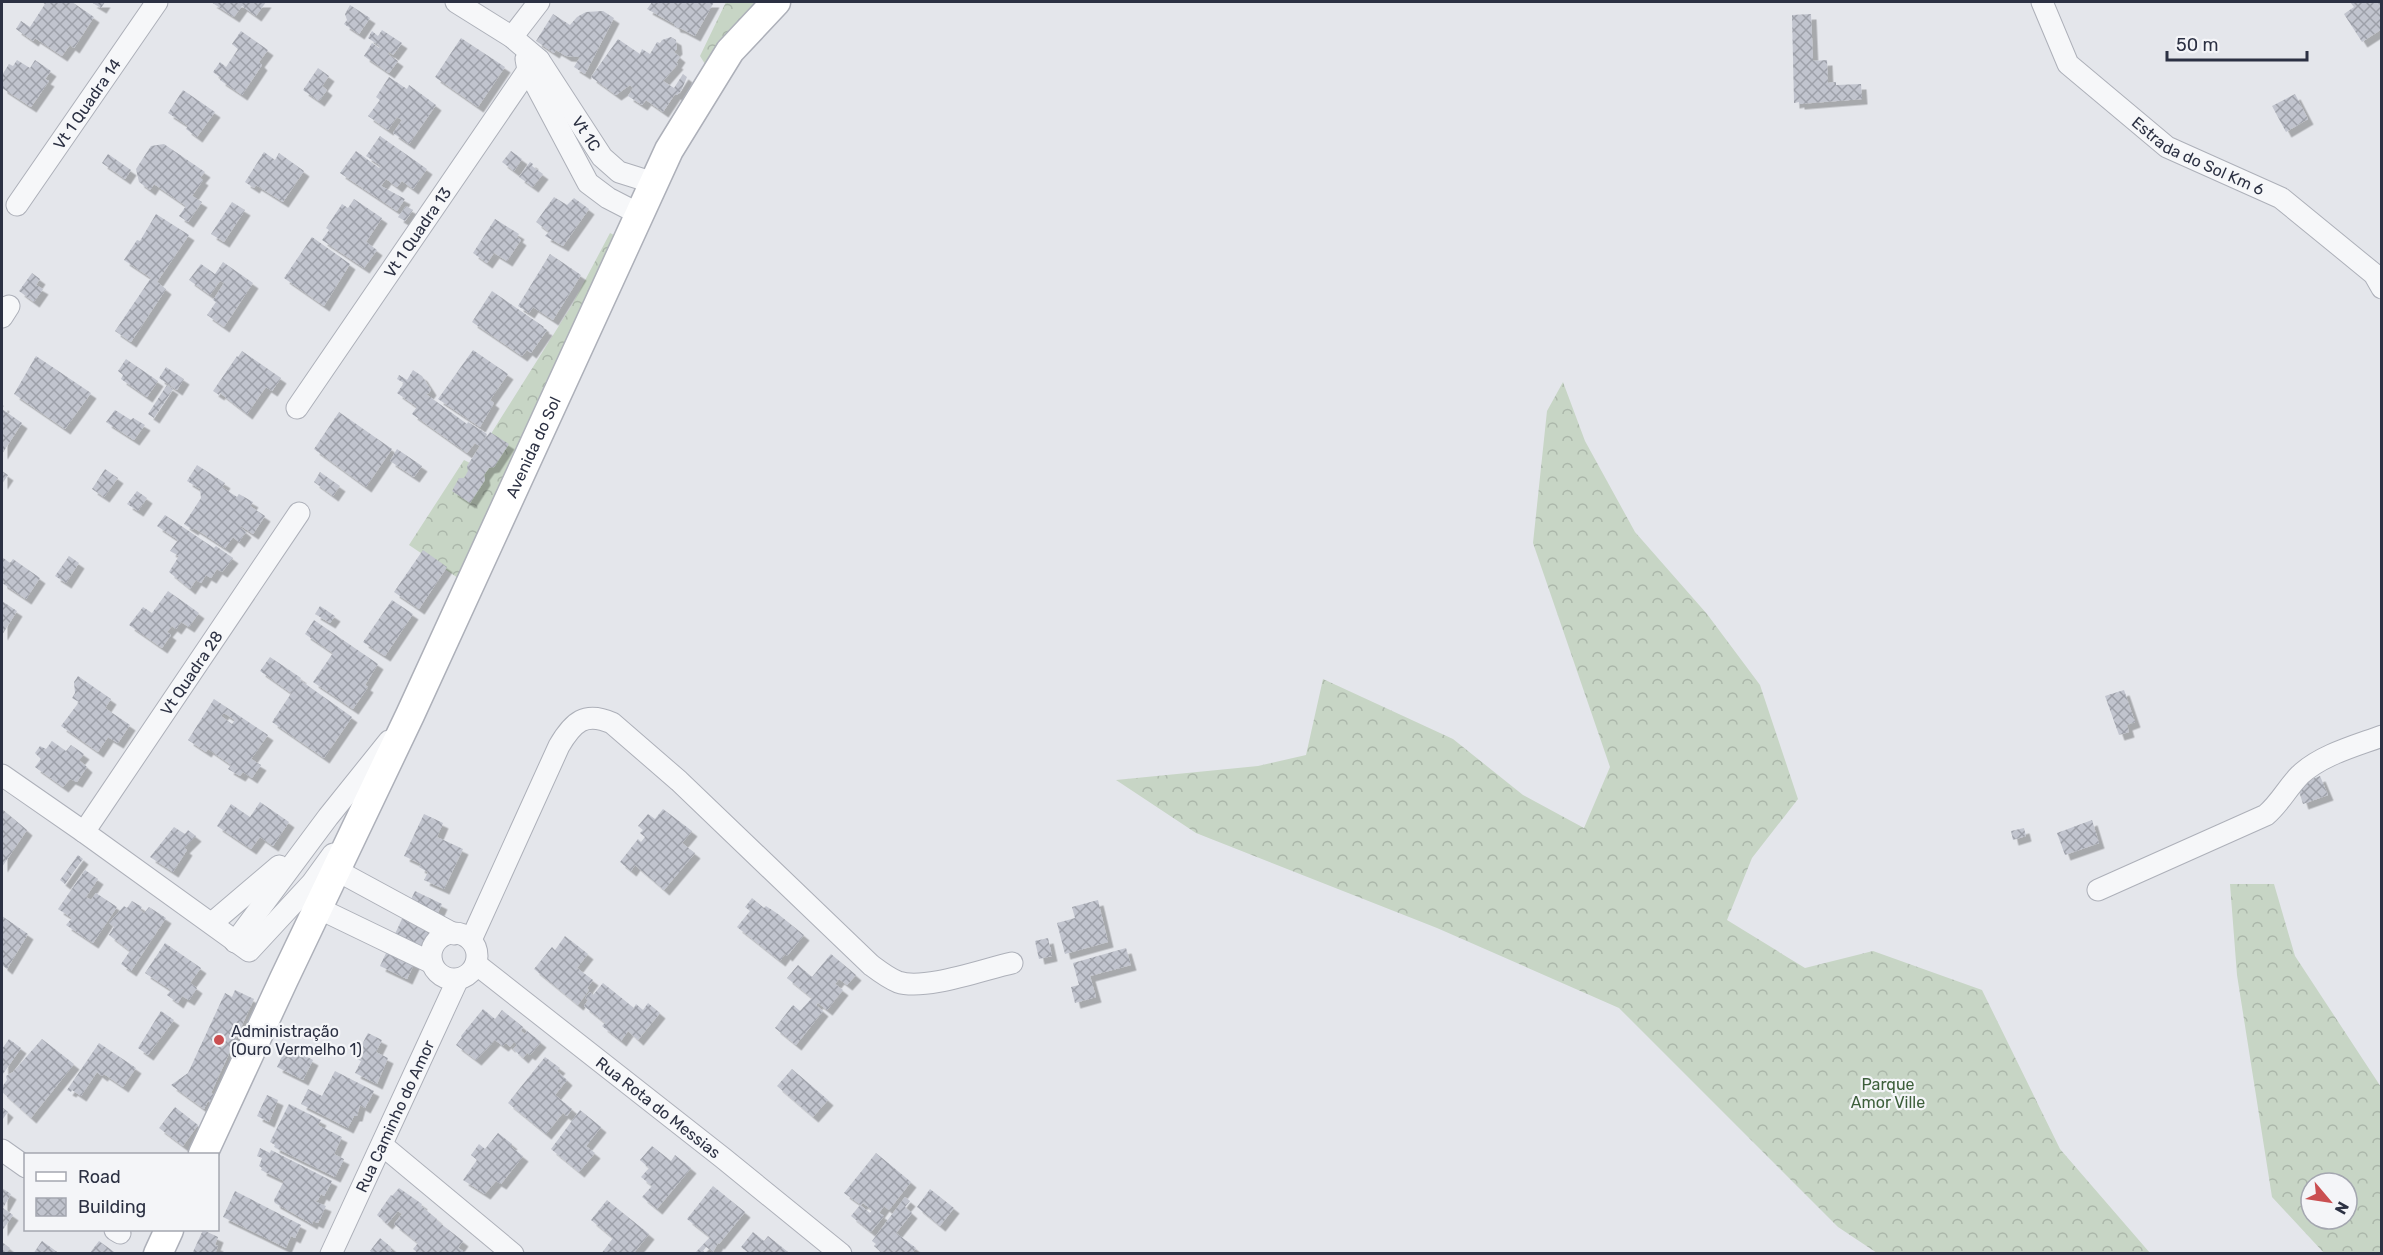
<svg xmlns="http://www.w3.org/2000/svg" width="2383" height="1255" font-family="Rubik,sans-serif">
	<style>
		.forest { fill: url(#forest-crowns); fill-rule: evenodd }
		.building { fill: url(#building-cross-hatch); fill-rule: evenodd; filter: url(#shadow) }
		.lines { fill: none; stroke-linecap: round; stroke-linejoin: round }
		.street-casing { stroke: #adb0b9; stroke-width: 23 }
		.secondary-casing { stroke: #adb0b9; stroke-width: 31 }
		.street { stroke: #f6f7f9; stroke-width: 21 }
		.secondary { stroke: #fff; stroke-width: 28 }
		.poi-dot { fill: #ca4f51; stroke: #f4f5f8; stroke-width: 2 }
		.labels { text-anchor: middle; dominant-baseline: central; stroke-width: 4.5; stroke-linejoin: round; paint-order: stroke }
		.street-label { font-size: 16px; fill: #2c3143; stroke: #f4f5f8 }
		.poi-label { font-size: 16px; fill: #2c3143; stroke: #f4f5f8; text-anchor: start }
		.park-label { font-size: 16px; fill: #3c5e3a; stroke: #f4f5f8 }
	</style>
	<defs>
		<pattern id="forest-crowns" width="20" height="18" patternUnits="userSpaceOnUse" patternTransform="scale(1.5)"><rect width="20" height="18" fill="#c7d5c5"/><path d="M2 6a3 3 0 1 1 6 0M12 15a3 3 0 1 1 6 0" fill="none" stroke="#abb7aa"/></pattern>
		<pattern id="building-cross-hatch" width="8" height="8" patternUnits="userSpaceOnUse" patternTransform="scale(1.5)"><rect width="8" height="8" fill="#c1c4ce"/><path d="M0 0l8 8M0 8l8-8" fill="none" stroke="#9da0a9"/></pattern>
		<filter id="shadow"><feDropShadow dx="5.5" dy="5.5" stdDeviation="0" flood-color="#0004"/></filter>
	</defs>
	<rect width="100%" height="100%" fill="#e4e6eb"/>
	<path class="forest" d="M726 2H758L705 64 700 56Z
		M610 233 618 237 461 580 409 545 464 460 472 464 572 305Z
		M1563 382 1585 441 1635 532 1707 614 1760 685 1798 799 1752 858 1727 920 1805 968 1873 951 1982 990 2060 1149 2150 1253H1877L1838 1227 1619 1008 1437 928 1196 833 1116 780 1258 766 1306 755 1323 679 1453 739 1523 795 1584 828 1610 767 1533 543 1547 411Z
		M2230 884H2274L2295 956 2381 1087V1253H2324L2272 1197 2237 975ZM2311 1183H2347V1219H2311Z"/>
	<path class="building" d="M42 2H72L94 17 74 48 70 45 62 56 35 38 33 41 16 29 21 21 30 27 45 4Z
		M91 2H105L101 8Z
		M211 2H266L256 16 242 6 234 17Z
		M652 2H714L695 36 680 28 675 27 674 24 647 9Z
		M2350 2H2382V29L2362 42 2344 14 2354 7Z
		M350 5 370 18 359 34 344 24 347 20 345 14Z
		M603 11 614 18 585 74 574 67 580 57 566 56 556 50 554 53 536 41 553 14 570 25 577 17 586 12Z
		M1811 14 1813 61 1827 60 1828 83 1836 82V85L1861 84 1862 99 1799 104V102L1794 103 1792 15Z
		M382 30 402 43 393 55 389 52 388 54 398 61 389 73 364 56 372 43 379 48 380 46 368 38 372 31 378 36Z
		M241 31 268 50 259 62 262 65 242 95 220 80 221 78 213 72 220 62 226 67 238 49 232 44Z
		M671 37 676 40 677 49 674 52 680 57 676 63 678 64 663 81 674 88 683 74 687 77 681 91 677 95 675 94 663 112 646 100 642 105 628 96 633 88 630 85 616 95 591 77 618 39 640 54 642 49 650 54 657 42 660 43 662 40Z
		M461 38 505 67 478 107 435 77Z
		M17 60 30 68 35 60 51 71 45 79 49 81 31 107 2 88V75L9 64 13 66Z
		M318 68 329 76 322 86 327 90 319 101 303 90Z
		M389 77 407 89 409 85 436 105 409 144 393 133 402 120 397 117 388 130 368 116 380 100 376 97Z
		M183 90 215 112 197 137 186 129 188 126 168 113Z
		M2295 94 2308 119 2286 132 2272 106Z
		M380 136 427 169 413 189 402 181 397 187 386 179 381 186 405 199 397 211 340 173 356 151 379 168 381 166 366 156Z
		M164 144 205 172 200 178 203 180 192 196 202 202 188 222 179 216 186 206 154 184 150 190 139 182 136 169 151 146Z
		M511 151 522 159 514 171 502 162Z
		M264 152 275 160 279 153 304 171 283 202 256 185 254 188 245 182Z
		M108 154 131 170 125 179 102 163Z
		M530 162 533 164 532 166 543 174 533 187 519 177Z
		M554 197 567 205 574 198 589 209 563 246 545 236 549 232 536 222Z
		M354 199 382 218 366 242 377 250 364 268 322 240 329 230 326 228 342 204 348 208Z
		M232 202 245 210 224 242 211 234Z
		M406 206 413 210 405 221 398 217Z
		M156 214 189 235 157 282 166 289 131 342 115 331 151 278 124 260 137 240 140 241Z
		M495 219 519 234 517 237 521 240 507 261 494 253 487 263 473 253Z
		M312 237 350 264 324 306 284 278Z
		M550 254 581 275 553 320 533 307 529 313 518 306Z
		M223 262 253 283 224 327 207 315 216 302 213 300 224 283 220 281 210 295 189 280 201 264 215 274Z
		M32 273 40 279 36 285 43 289 34 302 19 291Z
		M492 291 544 327 543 328 547 330 531 353 527 350 522 356 472 322Z
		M473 350 508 374 490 400 494 403 480 427 438 399Z
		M242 351 281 378 272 391 266 387 247 414 220 393 219 395 213 391 237 356 238 357Z
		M36 356 91 393 65 429 14 394Z
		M126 359 158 381 147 397 121 379 123 375 118 371Z
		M166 367 184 379 177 390 159 378Z
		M413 370 422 376 431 390 428 394 426 393 421 400 426 394 467 424 468 422 487 434 482 443 490 432 509 444 494 467 489 468 484 475 485 480 470 503 452 491 459 478H464L468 471 467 466 480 446 475 443 467 453 412 414 417 407 397 393 404 383 397 379 399 375 407 380Z
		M167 385 173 389 154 418 148 414Z
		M2 405 4 406 2 409 22 423 2 454Z
		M115 410 131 420 133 418 145 425 134 440 106 422Z
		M339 412 392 449 366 487 314 449Z
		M397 449 422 466 414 477 390 461Z
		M197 465 225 483 222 487 237 497 239 494 253 502 250 506 265 516 253 534 241 526 240 527 246 532 241 539 239 542 233 537 225 548 194 528 193 530 184 524 201 498 200 489 187 481Z
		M105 469 118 478 104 497 92 489Z
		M2 471 8 475 2 484Z
		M320 472 340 486 333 496 314 482Z
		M137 491 147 498 138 511 127 504Z
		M165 515 214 548 216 546 233 558 222 572 217 569 211 578 206 575 201 583 196 580 190 589 169 572 179 556 170 551 178 540 157 526Z
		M423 550 447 567 419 609 394 592Z
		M69 556 79 563 66 583 55 576Z
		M2 557 10 563 13 559 40 578 26 599 2 583Z
		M168 591 199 613 189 627 181 622 176 629 172 626 167 632 171 635 162 648 129 625 143 607 152 613Z
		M392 600 413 614 385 656 363 642Z
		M2 601 17 611 2 635Z
		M320 606 335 616 330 623 315 614Z
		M314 620 378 664 365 685 368 687 353 709 313 682 333 653 305 634Z
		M270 657 301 678 291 693 260 671Z
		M78 676 111 699 105 708 130 725 118 743 108 737 98 752 61 726 79 702 72 698 75 693 74 682Z
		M300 680 352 717 324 758 272 722Z
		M2124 690 2135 722 2127 725 2129 732 2119 735 2105 696Z
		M214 699 268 735 251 759 261 765 252 778 243 772 240 776 228 769 231 765 208 749 206 752 188 740ZM224 713 235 720 232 724 221 716Z
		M52 741 66 751 71 745 84 754 79 760 87 767 77 782 70 779 63 787 35 767 41 759 35 753 40 746 46 749Z
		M2320 776 2328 795 2303 804 2297 785Z
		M260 802 289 822 273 846 260 837 251 849 217 826 231 804 250 817Z
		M2 809 27 830 2 867Z
		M663 809 692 831 682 843 695 853 664 890 635 865 631 871 620 862 638 839 641 842 645 837 640 833 643 830 638 826 648 814 655 819Z
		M424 814 443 823 437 837 463 849 444 889 424 880 428 872 419 867 421 864 404 856Z
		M2092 820 2099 843 2065 855 2057 833Z
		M174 827 185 834 188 830 196 836 184 848 187 850 173 872 150 857Z
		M2024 828 2026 836 2013 840 2011 831Z
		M78 855 83 859 65 884 60 880Z
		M85 870 98 879 86 897 91 900 96 893 117 907 93 943 66 925 72 918 58 909Z
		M415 891 442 904 407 979 380 966Z
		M752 898 764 908 766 906 778 914 804 935 787 956 785 954 780 961 737 927 750 911 745 907Z
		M1098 900 1108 942 1065 954 1057 923 1075 918 1072 907Z
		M132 901 142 907 140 910 144 913 149 907 166 918 131 971 121 964 130 951 109 935 114 927 109 923 124 906 127 908Z
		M2 916 28 934 7 969 2 965Z
		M565 936 588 954 577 968 593 980 587 988 589 990 578 1005 534 969 552 947 555 950Z
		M1048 938 1052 956 1039 959 1035 941Z
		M165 943 201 968 190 983 197 988 189 1000 182 996 178 1003 167 995 171 990 145 973Z
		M1126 948 1131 965 1090 976 1096 997 1075 1003 1071 987 1079 985 1073 963Z
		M831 954 856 975 847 985 839 979 835 984 843 990 827 1010 818 1003 816 1005 823 1011 796 1045 775 1028 793 1005 800 1011 812 998 787 978 798 965 812 977Z
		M603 983 634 1008 636 1004 643 1010 648 1003 660 1013 638 1040 628 1031 621 1041 602 1026 605 1023 584 1006 588 1000 585 998 590 992 593 995Z
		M235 990 254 999 211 1093 214 1095 211 1103 208 1101 204 1109 171 1085 188 1073 225 993 232 997Z
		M483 1009 495 1019 502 1010 523 1027 521 1031 525 1034 527 1031 541 1042 530 1055 527 1053 523 1058 513 1049 517 1045 514 1042 510 1047 506 1043 503 1046 495 1040 476 1060 456 1045 462 1037 461 1036Z
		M161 1011 174 1020 148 1055 138 1048Z
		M368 1033 382 1040 376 1052 388 1058 377 1084 355 1073 361 1061 355 1058Z
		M9 1039 21 1048 3 1074 2 1049Z
		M42 1039 74 1064 31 1118 2 1092V1087L7 1080 6 1076 13 1072Z
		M99 1043 136 1068 123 1087 104 1074 102 1076 97 1072 81 1096 72 1090 71 1092 67 1090Z
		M287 1046 313 1060 303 1080 277 1067Z
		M545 1057 560 1068 557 1071 567 1080 555 1095 572 1109 567 1116 563 1113 546 1134 508 1103Z
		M792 1069 828 1100 813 1117 777 1086Z
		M335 1071 374 1091 365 1108 360 1105 357 1116H354L348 1128 301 1104 308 1089 322 1096Z
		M267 1095 278 1100 269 1122 257 1116Z
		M289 1104 321 1120 318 1125 342 1137 334 1154 344 1159 335 1177 274 1147 275 1145 270 1142Z
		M2 1107 8 1112 2 1120Z
		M175 1107 198 1125 183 1146 159 1128Z
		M580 1110 601 1127 586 1146 595 1153 579 1172 551 1149Z
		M498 1133 512 1144 510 1146 523 1156 501 1184 496 1181 485 1194 463 1180 477 1160 471 1155 479 1144 485 1149Z
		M652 1146 671 1161 675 1155 691 1168 657 1209 642 1197 652 1186 641 1177 649 1168 640 1160Z
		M260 1148 270 1153 271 1150 332 1181 324 1196 321 1194 318 1200 314 1201 326 1206 318 1223 313 1221 312 1224 275 1203 274 1200 284 1181 261 1170 262 1168 259 1166 262 1158 257 1156Z
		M876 1153 911 1182 889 1210 884 1206 879 1213 884 1216 871 1232 851 1216 860 1205 870 1213 872 1210 863 1203 861 1205 844 1193Z
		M713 1186 745 1212 719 1244 718 1243 713 1252 706 1247 703 1251 707 1254H698L696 1252 710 1237 687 1219Z
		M2 1188 11 1194 3 1208 13 1215 2 1231Z
		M399 1188 422 1204 421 1206 437 1219 436 1220 463 1241 458 1248 468 1254H419L413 1249 418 1243 394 1224 402 1214 398 1211 387 1224 377 1215 391 1195 392 1196Z
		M930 1189 954 1208 940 1226 917 1207Z
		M235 1191 301 1225 295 1238 291 1236 286 1248 223 1217Z
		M905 1197 910 1201 905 1207 912 1213 896 1233 916 1248 912 1254H883L874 1246 876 1244 872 1241Z
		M607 1200 649 1234 633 1254H601L613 1238 591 1220Z
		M203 1230 218 1237 215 1245 218 1246 215 1254H192Z
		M753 1232 764 1241 768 1236 788 1252 750 1254 741 1247Z
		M380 1238 391 1247 390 1249 395 1254H373L370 1251Z
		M42 1241 60 1254H33Z
		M99 1241 117 1254H89Z
		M2 1242 10 1248 6 1254H2Z"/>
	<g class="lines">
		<defs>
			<g id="street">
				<path id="s1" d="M456 2 512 37 539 60 602 157 619 172 654 183"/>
				<path id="s2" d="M2042 2 2068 64 2167 147 2281 198 2374 274 2382 288"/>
				<path d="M512 37 539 2"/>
				<path d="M526 59 528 70 588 183 608 198 639 214"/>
				<path id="s3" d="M17 205 157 2"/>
				<path d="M2 317 9 306"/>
				<path id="s4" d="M297 408 528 70 539 60"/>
				<path d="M2 775 84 832 249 951 312 883 333 854"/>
				<path id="s5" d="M84 832 299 513"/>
				<path d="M336 870 454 934"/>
				<path d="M2098 890 2266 815C2281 802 2287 788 2300 775 2321 755 2355 746 2382 736"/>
				<path d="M318 908 432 963"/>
				<path d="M212 923 279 866"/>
				<circle cx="454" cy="956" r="23"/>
				<path d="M471 940 559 746C573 722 585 711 612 723L679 781 871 965C879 971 888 978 898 982 925 991 984 969 1012 963"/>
				<path d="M235 942 328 817 389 741"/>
				<path id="s6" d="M476 964 723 1158 841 1254"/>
				<path d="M382 1145 513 1254"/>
				<path d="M2 1150 26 1167"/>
				<path d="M115 1230 120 1233"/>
				<path id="s7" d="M331 1254 458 979"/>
			</g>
			<g id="secondary">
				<path id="s8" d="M203 1154 284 979 410 715 669 150 730 51 776 2"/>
				<path d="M158 1254 169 1230"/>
			</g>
		</defs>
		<use href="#street" class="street-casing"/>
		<use href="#secondary" class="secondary-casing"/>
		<use href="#street" class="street"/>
		<use href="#secondary" class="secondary"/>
	</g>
	<circle class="poi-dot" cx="219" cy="1040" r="6"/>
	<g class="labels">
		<g class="street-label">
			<text stroke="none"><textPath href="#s3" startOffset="123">Vt 1 Quadra 14</textPath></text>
			<text stroke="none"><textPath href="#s1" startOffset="189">Vt 1C</textPath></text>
			<text stroke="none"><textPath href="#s2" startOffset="228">Estrada do Sol Km 6</textPath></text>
			<text stroke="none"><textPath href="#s4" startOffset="213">Vt 1 Quadra 13</textPath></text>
			<text stroke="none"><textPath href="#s8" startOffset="780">Avenida do Sol</textPath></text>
			<text stroke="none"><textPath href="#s5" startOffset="192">Vt Quadra 28</textPath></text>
			<text stroke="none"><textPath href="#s6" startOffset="232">Rua Rota do Messias</textPath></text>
			<text stroke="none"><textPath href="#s7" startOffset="152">Rua Caminho do Amor</textPath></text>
		</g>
		<g class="poi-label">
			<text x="231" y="1031">Administração<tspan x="231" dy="18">(Ouro Vermelho 1)</tspan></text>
		</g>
		<g class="park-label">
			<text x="1888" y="1084">Parque<tspan x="1888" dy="18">Amor Ville</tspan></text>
		</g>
	</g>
	<rect width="2383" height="1255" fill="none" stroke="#2c3143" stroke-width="6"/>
	<rect x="24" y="1153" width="195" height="78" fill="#f4f5f8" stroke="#a4a7b0" stroke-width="1.5"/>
	<rect x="36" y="1172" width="30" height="9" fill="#ffffff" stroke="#a4a7b0" stroke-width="1.5"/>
	<text x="78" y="1183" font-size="18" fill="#2c3143">Road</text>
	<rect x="36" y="1198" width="30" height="18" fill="url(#building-cross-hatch)" stroke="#a4a7b0" stroke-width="1.5"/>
	<text x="78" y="1213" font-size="18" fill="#2c3143">Building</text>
	<g transform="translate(2329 1201) rotate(119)"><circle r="28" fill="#f4f5f8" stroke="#a4a7b0" stroke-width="1.5"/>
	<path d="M0-4.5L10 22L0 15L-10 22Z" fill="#ca4f51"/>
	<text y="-9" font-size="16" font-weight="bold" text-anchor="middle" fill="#2c3143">N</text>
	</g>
	<path d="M2167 51v9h140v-9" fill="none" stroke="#2c3143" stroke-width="3"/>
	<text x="2176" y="51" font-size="18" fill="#2c3143" stroke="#f4f5f8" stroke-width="4.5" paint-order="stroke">50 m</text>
</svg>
